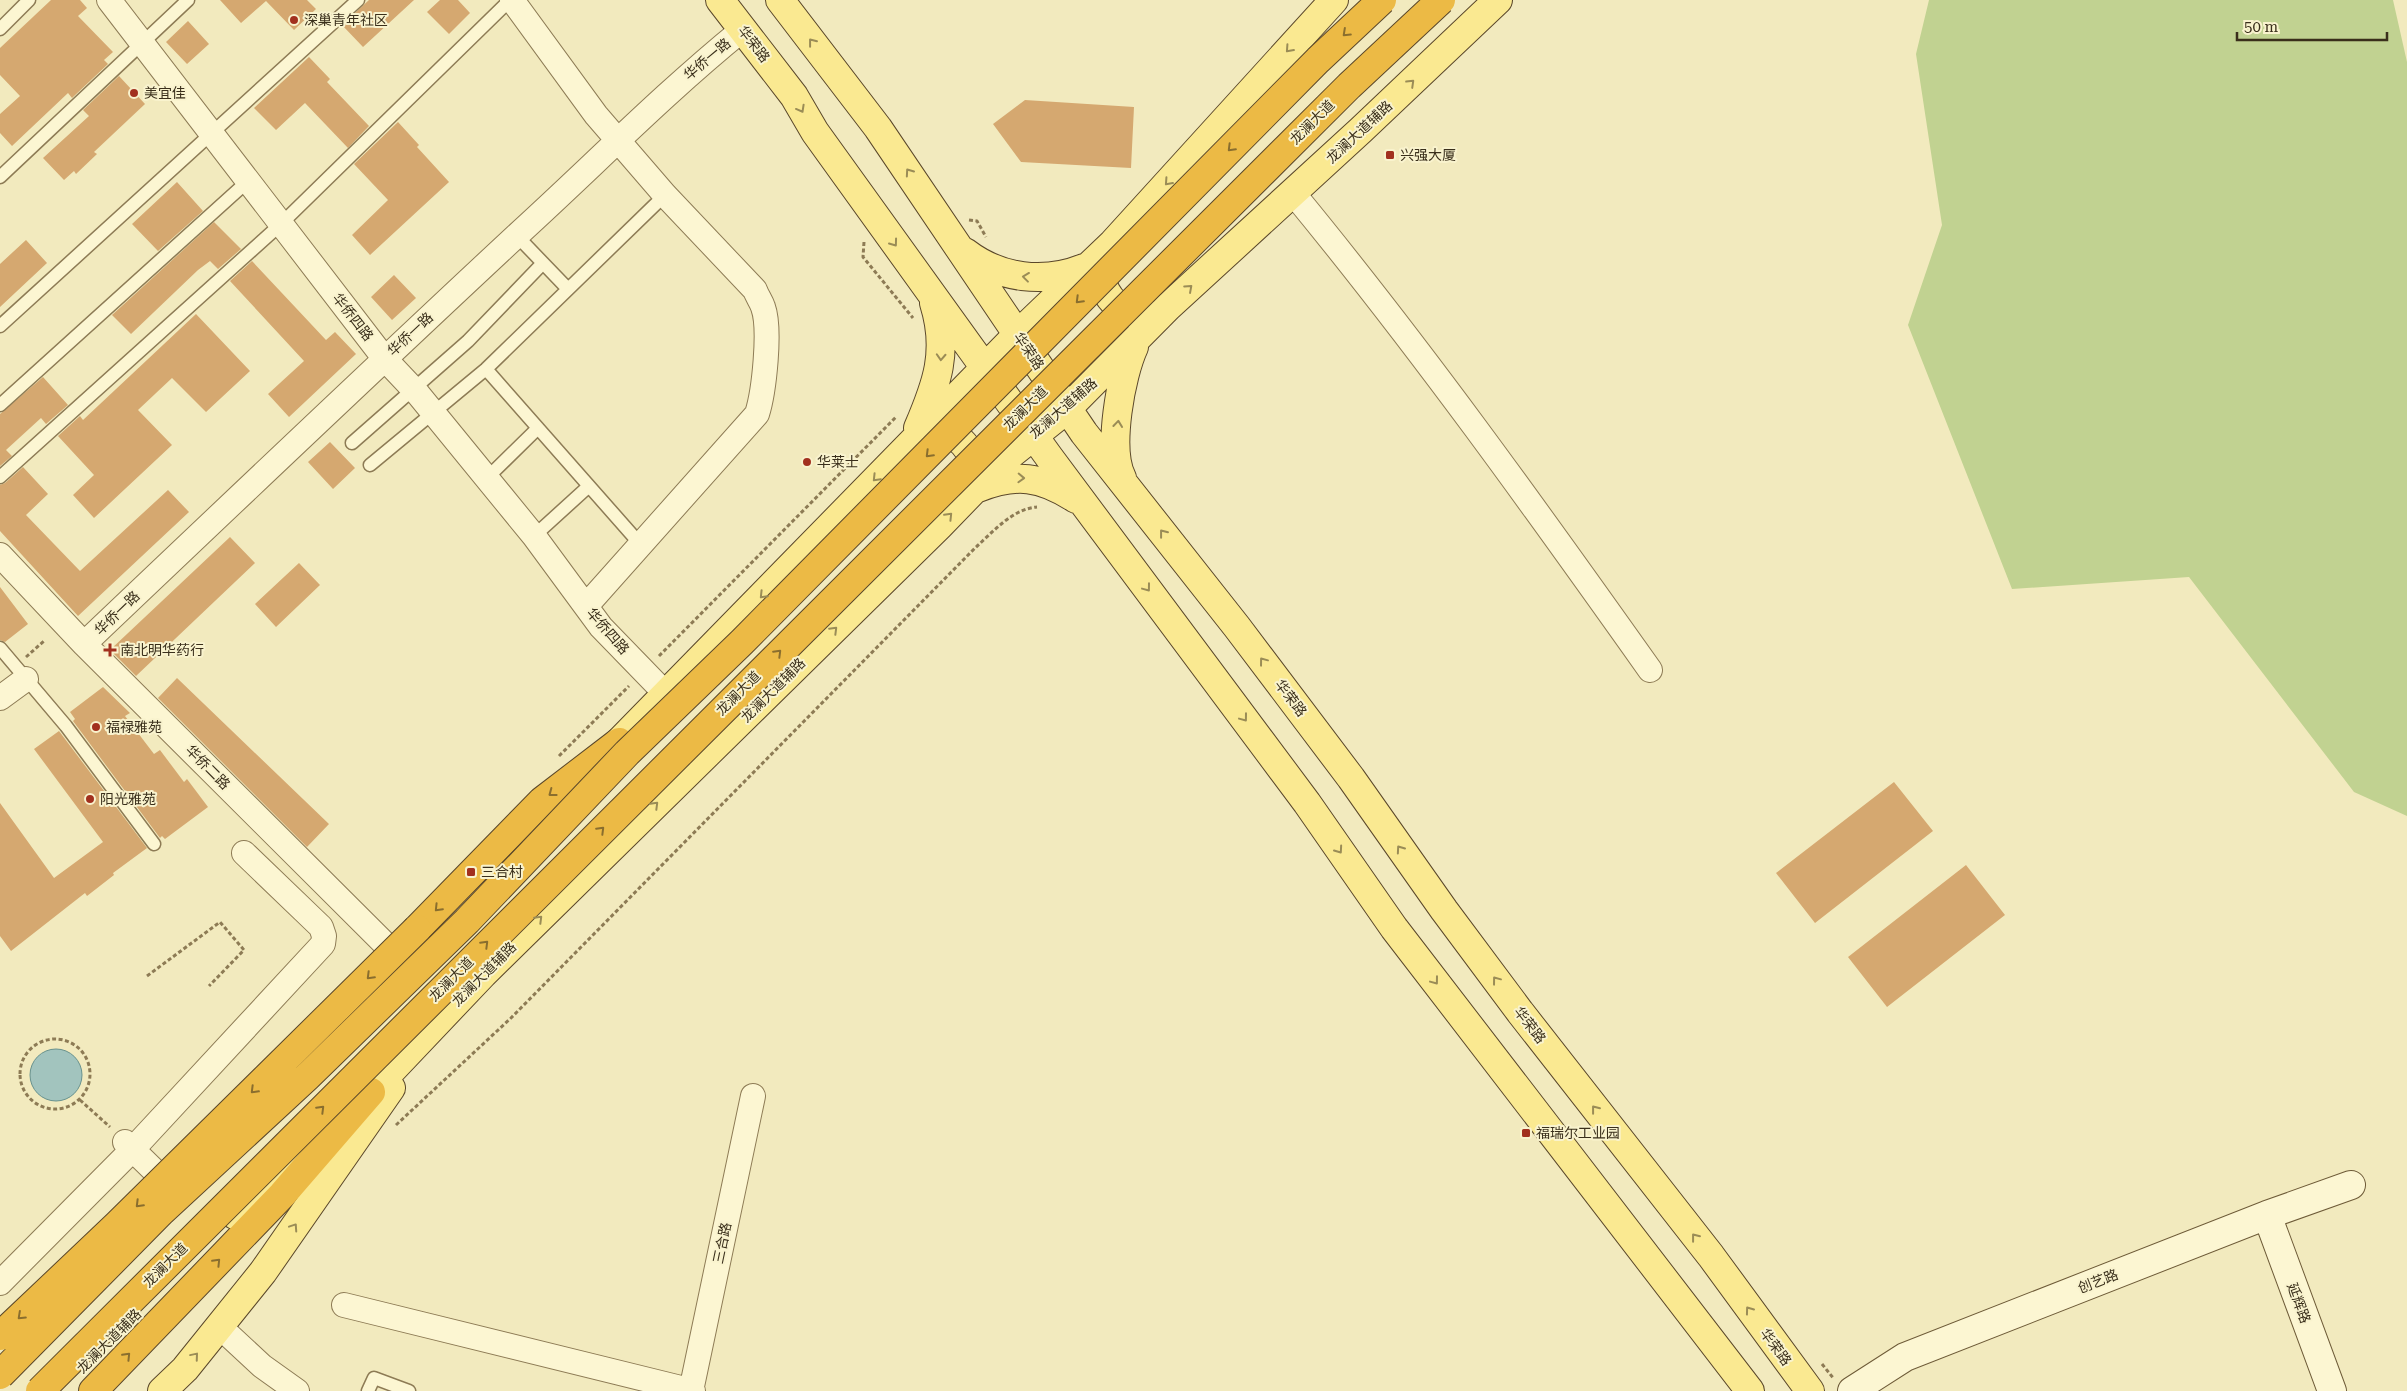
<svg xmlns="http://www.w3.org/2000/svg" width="2407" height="1391" font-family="'Roboto Serif','Noto Sans SC',serif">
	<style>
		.green { fill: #c1d291 }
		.water { fill: #a2c4be; stroke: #68928e }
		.building { fill: #d5a870 }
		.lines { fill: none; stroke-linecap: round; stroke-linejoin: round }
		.lane-casing { stroke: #8d7b55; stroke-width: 15 }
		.street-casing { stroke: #8d7b55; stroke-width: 26 }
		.secondary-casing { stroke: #6e5b38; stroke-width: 30 }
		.primary-casing { stroke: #5a472a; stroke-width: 30 }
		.highway-casing { stroke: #5a472a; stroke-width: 30 }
		.path { stroke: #8d7b55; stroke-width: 3; stroke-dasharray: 4 2.5; stroke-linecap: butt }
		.lane { stroke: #fcf6d2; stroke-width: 12 }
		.street { stroke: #fcf6d2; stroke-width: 24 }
		.secondary { stroke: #fcf6d2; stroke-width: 28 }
		.primary { stroke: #fae991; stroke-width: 28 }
		.highway { stroke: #ecba45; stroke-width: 28 }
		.highway-bridge-casing { stroke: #5a472a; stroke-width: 30; stroke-linecap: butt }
		.highway-bridge { stroke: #ecba45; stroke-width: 28 }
		.oneway { stroke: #8a6e2e }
		.oneway2 { stroke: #9a8c56 }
		.poi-dot { fill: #a2301e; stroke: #f9f3ce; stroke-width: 2 }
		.labels { text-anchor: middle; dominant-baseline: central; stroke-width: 4; stroke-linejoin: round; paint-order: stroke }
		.poi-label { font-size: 14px; fill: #3a2f1b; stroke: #f9f3ce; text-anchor: start }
		.street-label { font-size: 14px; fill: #3a2f1b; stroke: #f9f3ce }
	</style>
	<rect width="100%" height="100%" fill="#f2eabe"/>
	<path class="green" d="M1929 0H2393L2407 62V816L2354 792 2189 577 2012 589 1908 325 1942 225 1916 54Z"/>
	<path class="water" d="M30 1075a26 26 0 1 1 52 0a26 26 0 1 1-52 0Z"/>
	<path class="building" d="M51 0H80L87 8 78 16 113 52 104 60 108 64 72 98 68 93 12 146 0 133V114L20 96 0 75V48Z
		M220 0H307L316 9 294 30 266 1 241 23Z
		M369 0H414L363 47 342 25Z
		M440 0H458L470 13 449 34 427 12Z
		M188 21 209 44 187 64 166 42Z
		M309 57 330 79 327 82 369 126 348 148 305 103 276 130 254 108Z
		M119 76 145 104 94 152 97 154 76 174 74 171 64 180 43 158 89 116 83 110Z
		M1025 100 1134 107 1131 168 1021 162 993 124Z
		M398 122 419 145 417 147 449 182 370 255 352 235 388 200 354 164Z
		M177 182 203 211 158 251 132 224Z
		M214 222 241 249 218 269 210 261 198 270 131 334 112 315Z
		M26 240 47 263 0 307V264Z
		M252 261 326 340 335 332 356 354 289 417 268 394 304 361 230 281Z
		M394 275 416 298 392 320 371 297Z
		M196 314 250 371 206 412 172 378 138 410 172 445 94 518 73 495 94 475 58 436 80 416 83 420Z
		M43 377 68 405 46 424 41 418 6 450 12 456 0 466V414Z
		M330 442 355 468 333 489 308 462Z
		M23 467 48 494 26 515 80 571 168 490 189 512 78 616 0 531V485L5 483Z
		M230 537 255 563 136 676 110 650Z
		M299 563 320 585 276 627 255 604Z
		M0 587 28 624 5 642 0 640Z
		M177 678 329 824 307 847 158 698Z
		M103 687 130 713 125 716 154 754 160 750 184 782 187 779 208 807 165 839 162 836 160 838 73 721 75 719 70 712Z
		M59 731 147 848 113 873 114 875 87 896 85 893 11 951 0 936V803L54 878 103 842 34 749Z
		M1894 782 1933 831 1815 923 1776 873Z
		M1966 865 2005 915 1887 1007 1848 957Z"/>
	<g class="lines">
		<defs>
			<path id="lane" d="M0 29 29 0
				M0 177 188 0
				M517 236 568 289
				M0 326 358 0
				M486 369 641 545
				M0 405 248 181
				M352 443 468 341 543 263
				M370 465 486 369 665 195
				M0 477 281 224 510 0
				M487 478 538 428
				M534 536 589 486
				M0 648 66 726 154 844
				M368 1391 374 1378 409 1391"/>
			<path id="street" d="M109 0 384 358 418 394 534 536 601 627 666 694
				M512 0 596 115 665 195 755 290C757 296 761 301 763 307 771 329 764 392 757 414L586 606
				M1293 193C1419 346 1535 508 1650 670
				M0 555 84 644 407 966
				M84 644C227 508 370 372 515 237 591 168 662 95 742 30
				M0 698 26 679
				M125 1142 176 1192
				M0 1283 133 1149 323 944 324 936 321 927 244 853
				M344 1305 693 1391
				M220 1327 262 1366 297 1391
				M691 1391 753 1096"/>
			<path id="secondary" d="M2267 1215 2332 1391
				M1852 1391 1905 1357 2267 1215 2351 1185"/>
			<path id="primary" d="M720 0 794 96 815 132 1049 457 1307 803 1394 928 1750 1391
				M780 0 878 128 1084 433 1237 627 1351 778 1444 910 1520 1012 1711 1256 1810 1391
				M965 252C1000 279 1044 284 1084 268
				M1108 256C1105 262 1102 268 1102 275 1102 297 1125 318 1147 314
				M918 428C937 384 949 351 934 303
				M926 430C956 426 980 453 975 483
				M1122 478C1107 449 1121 375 1134 347
				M978 488C1016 473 1041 476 1076 499
				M605 762 619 742 1018 334 1113 243 1334 0
				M235 1215 297 1155 371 1092 483 974 939 526 1000 463 1067 409 1168 307 1361 130 1498 0
				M162 1391 185 1369 263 1272 391 1088"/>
			<path id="highway" d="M417 929 542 801 619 742
				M93 1391 282 1195 371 1092"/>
		</defs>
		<use href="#lane" class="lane-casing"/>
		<use href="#street" class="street-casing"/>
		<use href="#secondary" class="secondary-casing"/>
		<use href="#primary" class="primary-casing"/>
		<use href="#highway" class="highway-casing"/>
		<path class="path" d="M969 220 977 221 986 237
			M864 242 863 257 913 318
			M659 656 896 417
			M26 657 44 641
			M559 756 629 686
			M147 976 220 922 244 950 209 986
			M20 1074a35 35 0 1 1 70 0a35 35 0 1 1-70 0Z
			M80 1100 110 1127
			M396 1125 511 1018 975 548C993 532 1012 509 1037 507
			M1822 1364 1834 1379"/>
		<use href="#lane" class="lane"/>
		<use href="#street" class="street"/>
		<use href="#secondary" class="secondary"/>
		<use href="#primary" class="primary"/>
		<use href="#highway" class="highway"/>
		<defs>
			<path id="highway-bridge" d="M0 1336 117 1225 417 929
				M0 1375 161 1212 307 1077 467 921 627 753 742 642 1318 60 1382 0
				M40 1391 1349 86 1441 0"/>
		</defs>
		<use href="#highway-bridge" class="highway-bridge-casing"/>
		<use href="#highway-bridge" class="highway-bridge"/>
	</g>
	<defs><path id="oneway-chevron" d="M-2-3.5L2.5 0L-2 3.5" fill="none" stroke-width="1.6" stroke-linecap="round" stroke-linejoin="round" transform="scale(1.25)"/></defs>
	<g class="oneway">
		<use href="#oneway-chevron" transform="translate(1346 33) rotate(137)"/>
		<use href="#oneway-chevron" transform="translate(1231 148) rotate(135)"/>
		<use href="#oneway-chevron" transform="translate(1079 300) rotate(135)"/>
		<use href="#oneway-chevron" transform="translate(929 454) rotate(135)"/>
		<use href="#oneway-chevron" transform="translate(778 653) rotate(-45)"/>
		<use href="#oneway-chevron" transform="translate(552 793) rotate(143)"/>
		<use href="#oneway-chevron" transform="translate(601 830) rotate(-45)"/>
		<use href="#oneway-chevron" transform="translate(438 908) rotate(134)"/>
		<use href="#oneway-chevron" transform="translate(485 944) rotate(-45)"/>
		<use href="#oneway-chevron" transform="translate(370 976) rotate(135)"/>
		<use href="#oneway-chevron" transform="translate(254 1090) rotate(135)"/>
		<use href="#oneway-chevron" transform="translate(321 1109) rotate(-45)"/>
		<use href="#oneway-chevron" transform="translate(139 1204) rotate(135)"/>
		<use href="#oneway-chevron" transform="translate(217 1262) rotate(-46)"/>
		<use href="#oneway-chevron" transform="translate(21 1316) rotate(137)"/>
		<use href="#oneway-chevron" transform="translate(127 1356) rotate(-46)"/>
	</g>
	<g class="oneway2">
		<use href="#oneway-chevron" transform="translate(812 42) rotate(-128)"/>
		<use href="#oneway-chevron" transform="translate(1289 49) rotate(132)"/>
		<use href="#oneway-chevron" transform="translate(1411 83) rotate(-44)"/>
		<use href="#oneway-chevron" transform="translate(801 109) rotate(61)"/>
		<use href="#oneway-chevron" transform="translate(909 172) rotate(-125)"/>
		<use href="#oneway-chevron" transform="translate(1168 182) rotate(132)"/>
		<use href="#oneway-chevron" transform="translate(894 243) rotate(54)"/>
		<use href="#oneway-chevron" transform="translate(1026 277) rotate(-173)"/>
		<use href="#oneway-chevron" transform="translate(1189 288) rotate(-42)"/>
		<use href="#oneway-chevron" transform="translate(941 357) rotate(93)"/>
		<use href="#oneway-chevron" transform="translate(1118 424) rotate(-84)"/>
		<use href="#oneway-chevron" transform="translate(876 478) rotate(134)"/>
		<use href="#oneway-chevron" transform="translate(1021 478) rotate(2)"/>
		<use href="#oneway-chevron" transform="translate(949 516) rotate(-46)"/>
		<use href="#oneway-chevron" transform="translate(1163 533) rotate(-128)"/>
		<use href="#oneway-chevron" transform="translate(1147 588) rotate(53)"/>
		<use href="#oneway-chevron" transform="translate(763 595) rotate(134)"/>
		<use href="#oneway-chevron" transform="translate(834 630) rotate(-45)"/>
		<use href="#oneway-chevron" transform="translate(1263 661) rotate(-127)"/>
		<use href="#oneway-chevron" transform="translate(1244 718) rotate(53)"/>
		<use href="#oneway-chevron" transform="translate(655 805) rotate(-45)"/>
		<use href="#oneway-chevron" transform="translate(1400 849) rotate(-125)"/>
		<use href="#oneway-chevron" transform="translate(1339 850) rotate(55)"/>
		<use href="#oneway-chevron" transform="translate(539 919) rotate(-45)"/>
		<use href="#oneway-chevron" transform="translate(1496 980) rotate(-127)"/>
		<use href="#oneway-chevron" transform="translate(1435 981) rotate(53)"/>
		<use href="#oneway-chevron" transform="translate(1595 1109) rotate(-128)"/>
		<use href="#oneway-chevron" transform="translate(294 1227) rotate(-56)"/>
		<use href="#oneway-chevron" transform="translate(1695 1237) rotate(-128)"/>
		<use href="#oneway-chevron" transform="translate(1749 1310) rotate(-126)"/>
		<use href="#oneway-chevron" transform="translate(195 1356) rotate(-50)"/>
	</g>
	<g class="poi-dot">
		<circle cx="294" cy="20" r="5"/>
		<circle cx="134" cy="93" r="5"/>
		<rect x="1385" y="150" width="10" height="10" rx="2.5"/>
		<circle cx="807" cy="462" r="5"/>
		<path d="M107.5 642.5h5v5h5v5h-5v5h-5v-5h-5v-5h5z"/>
		<circle cx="96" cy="727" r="5"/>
		<circle cx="90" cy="799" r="5"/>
		<rect x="466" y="867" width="10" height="10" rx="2.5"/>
		<rect x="1521" y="1128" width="10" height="10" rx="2.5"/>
	</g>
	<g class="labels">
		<g class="poi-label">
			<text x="304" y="20">深巢青年社区</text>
			<text x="144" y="93">美宜佳</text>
			<text x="1400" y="155">兴强大厦</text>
			<text x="817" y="462">华莱士</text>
			<text x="120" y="650">南北明华药行</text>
			<text x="106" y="727">福禄雅苑</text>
			<text x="100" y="799">阳光雅苑</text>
			<text x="481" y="872">三合村</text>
			<text x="1536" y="1133">福瑞尔工业园</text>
		</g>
		<g class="street-label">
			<text transform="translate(754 44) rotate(52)">华荣路</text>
			<text transform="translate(707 59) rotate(-40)">华侨一路</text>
			<text transform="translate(1312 122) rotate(-45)">龙澜大道</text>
			<text transform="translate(1359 132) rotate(-43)">龙澜大道辅路</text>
			<text transform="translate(353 317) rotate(52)">华侨四路</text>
			<text transform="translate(410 334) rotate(-43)">华侨一路</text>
			<text transform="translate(1029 351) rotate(56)">华荣路</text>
			<text transform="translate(1025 408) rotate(-45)">龙澜大道</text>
			<text transform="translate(1063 408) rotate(-41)">龙澜大道辅路</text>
			<text transform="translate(117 613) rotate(-44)">华侨一路</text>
			<text transform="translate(608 631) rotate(49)">华侨四路</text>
			<text transform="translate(773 690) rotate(-45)">龙澜大道辅路</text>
			<text transform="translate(738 693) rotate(-45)">龙澜大道</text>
			<text transform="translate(1291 698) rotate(53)">华荣路</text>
			<text transform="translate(208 767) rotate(45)">华侨二路</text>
			<text transform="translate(484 974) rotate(-45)">龙澜大道辅路</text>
			<text transform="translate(451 979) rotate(-45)">龙澜大道</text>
			<text transform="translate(1530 1025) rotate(52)">华荣路</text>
			<text transform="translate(722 1243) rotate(-78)">三合路</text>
			<text transform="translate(165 1265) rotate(-45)">龙澜大道</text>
			<text transform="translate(2098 1281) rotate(-21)">创艺路</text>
			<text transform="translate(2299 1303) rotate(70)">延辉路</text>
			<text transform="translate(109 1341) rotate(-45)">龙澜大道辅路</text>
			<text transform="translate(1776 1347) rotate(54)">华荣路</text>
		</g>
	</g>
	<path d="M2237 32v8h150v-8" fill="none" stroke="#3a2f1b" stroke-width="2.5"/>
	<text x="2244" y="32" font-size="15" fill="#3a2f1b" stroke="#f9f3ce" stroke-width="4" paint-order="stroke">50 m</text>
</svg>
